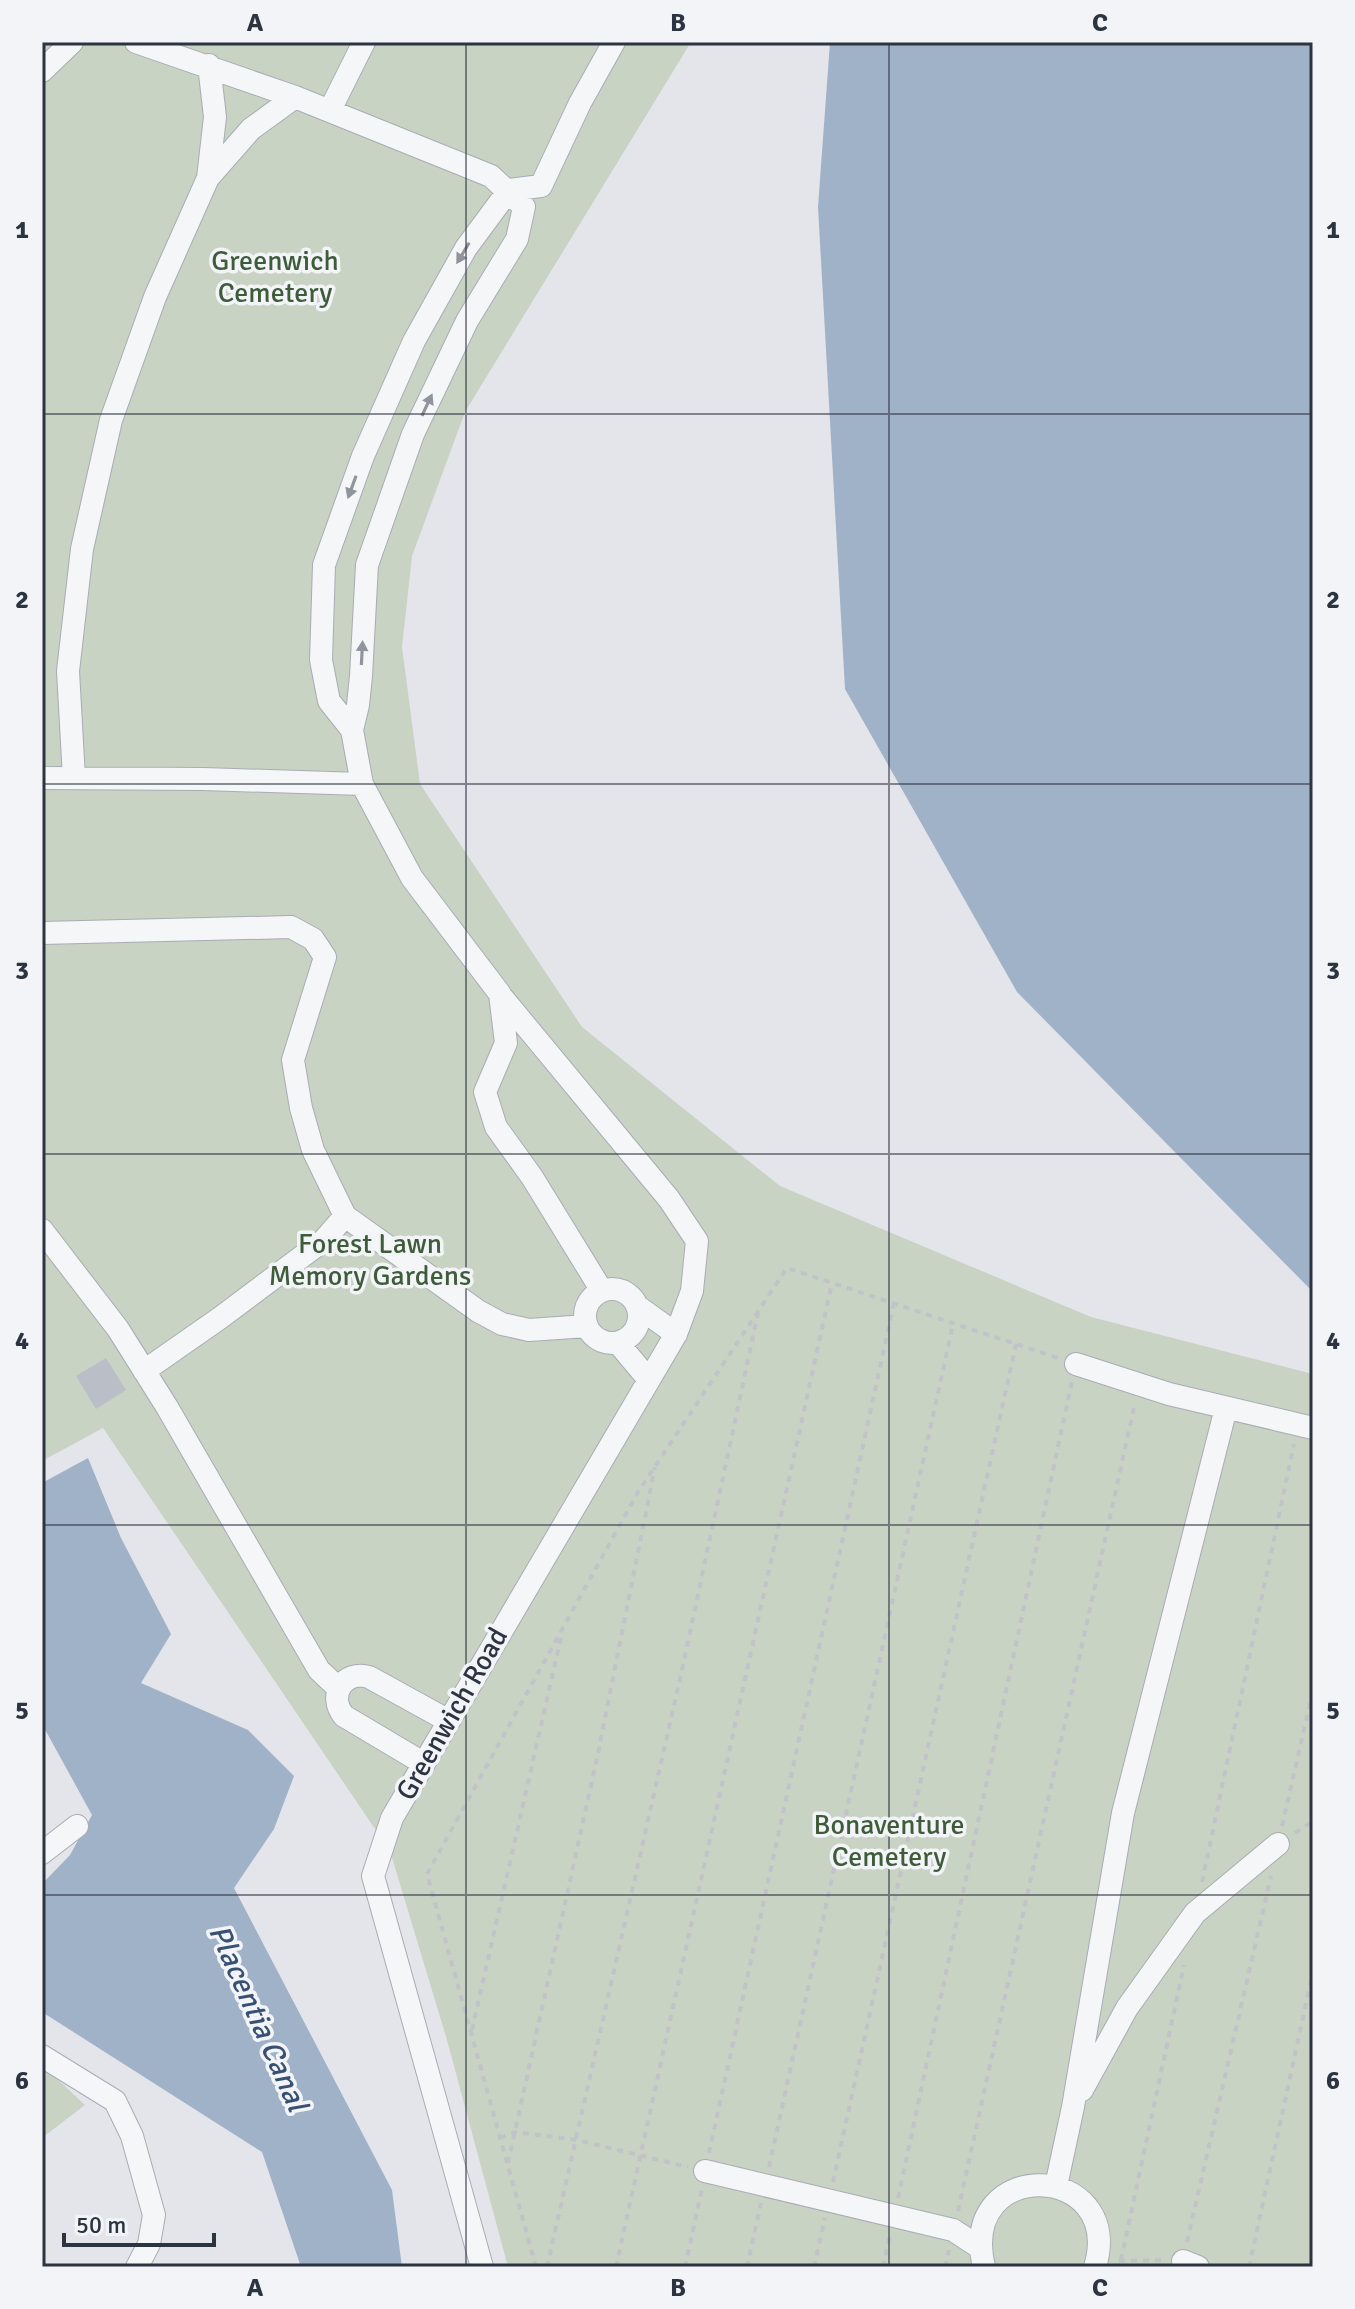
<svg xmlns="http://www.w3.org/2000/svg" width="1355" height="2309" font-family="Signika,sans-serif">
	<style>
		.green { fill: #c8d3c4 }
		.water { fill: #a0b2c8 }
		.building { fill: #babfc7 }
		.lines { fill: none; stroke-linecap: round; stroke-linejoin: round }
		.minor-casing { stroke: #a8acb4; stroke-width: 24 }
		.path { stroke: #c1c3c8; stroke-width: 4; stroke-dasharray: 6 6; stroke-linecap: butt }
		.minor { stroke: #f5f6f8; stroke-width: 22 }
		.oneway { fill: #90949c }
		.grid { fill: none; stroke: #2c3341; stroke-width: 2; stroke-opacity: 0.55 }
		.labels { text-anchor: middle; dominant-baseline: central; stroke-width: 7; stroke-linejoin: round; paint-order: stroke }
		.park-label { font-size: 28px; fill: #3f5c3a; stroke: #f2f4f7 }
		.street-label { font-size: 28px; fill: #2c3341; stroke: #f2f4f7 }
		.water-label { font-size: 30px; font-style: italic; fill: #385173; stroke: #f2f4f7 }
		.neatline { fill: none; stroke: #2c3341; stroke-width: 3 }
		.grid-label { font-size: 26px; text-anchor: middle; font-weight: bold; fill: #2c3341 }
	</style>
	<rect width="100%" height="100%" fill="#e3e5ea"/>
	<path class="green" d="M42 42H691L465 412 412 556 402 647 420 784 582 1027 780 1186 1091 1317 1313 1374V2267H508L447 2040 390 1851 103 1428 42 1461Z
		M42 2065 85 2105 42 2138Z"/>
	<path class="water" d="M830 42H1313V1292L1017 992 845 689 818 207Z
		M88 1458 121 1538 171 1634 141 1683 248 1730 294 1776 274 1829 234 1888 392 2190 402 2267H301L262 2152 42 2012V1884L70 1855 92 1815 42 1724V1483Z"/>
	<path class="building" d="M106 1358 126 1390 96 1409 76 1376Z"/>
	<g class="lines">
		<defs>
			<path id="minor" d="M136 42 295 97 491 176 524 207 517 239 467 321 413 434 367 565 361 676 358 705 352 730 362 784 412 878 500 994 506 1043 485 1092 496 1127 532 1177 602 1291
				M42 71 72 42
				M330 110 364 42
				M208 178 215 117 209 65
				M352 730 329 701 321 660 324 565 363 456 414 341 466 248 509 190 541 186 580 103 614 42
				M42 778 203 779 362 784
				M74 778 68 671 82 549 111 420 155 297 208 178 251 129 295 97
				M42 933 291 927 313 939 325 957 293 1060 301 1108 313 1150 345 1216 478 1311 502 1324 529 1330 587 1326
				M42 1230 118 1329 167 1407 319 1670 338 1688
				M585 1316a27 27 0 1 1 54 0a27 27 0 1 1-54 0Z
				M637 1306 676 1334
				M618 1343 649 1380
				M1076 1364 1169 1394 1313 1428
				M144 1371 220 1318 324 1240 345 1216
				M423 1763 344 1716C327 1695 344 1670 369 1677L447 1720
				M42 1853 77 1826
				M42 2056 115 2101 132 2136 154 2215 149 2244 137 2267
				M1082 2090 1127 2008 1195 1913 1278 1844
				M705 2171 953 2230 979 2247
				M1056 2186 1073 2107 1123 1813 1226 1408
				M1183 2261 1198 2267
				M482 2267 373 1876 392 1818 676 1334 692 1291 697 1241 669 1199 501 996
				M984 2267C957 2154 1126 2162 1095 2267"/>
		</defs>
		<use href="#minor" class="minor-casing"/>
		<path class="path" d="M1282 1826 1313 1690
			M1295 1833 1313 1821
			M1202 1882 1294 1444
			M472 2030 562 1633
			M500 2138 516 2132 577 2140 688 2167
			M709 2153 894 1303
			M508 2163 597 1758 655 1467
			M769 2167 953 1324
			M833 2182 1016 1344
			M898 2198 1072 1381
			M958 2211 1135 1403
			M1187 2242 1271 1876
			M1121 2260 1184 1965
			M1119 2261 1166 2260
			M536 2267 427 1874 638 1492 787 1268 1058 1358
			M547 2267 680 1679 758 1313
			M616 2267 832 1283
			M685 2267 702 2189
			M747 2267 761 2203
			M814 2267 825 2218
			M883 2267 890 2234
			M945 2267 949 2250
			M1249 2267 1313 1971"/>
		<use href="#minor" class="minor"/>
	</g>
	<defs><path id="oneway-solid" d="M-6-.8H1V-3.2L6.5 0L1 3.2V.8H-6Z" transform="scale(2)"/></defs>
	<g class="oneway">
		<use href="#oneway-solid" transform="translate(463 253) rotate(121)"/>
		<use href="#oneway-solid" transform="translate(427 405) rotate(-65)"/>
		<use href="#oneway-solid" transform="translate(352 487) rotate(110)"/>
		<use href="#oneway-solid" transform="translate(362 653) rotate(-87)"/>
	</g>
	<path class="grid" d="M466 42V2267M889 42V2267M42 414H1313M42 784H1313M42 1154H1313M42 1525H1313M42 1895H1313"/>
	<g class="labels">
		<g class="park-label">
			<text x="275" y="261">Greenwich<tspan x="275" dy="32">Cemetery</tspan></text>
			<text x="370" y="1244">Forest Lawn<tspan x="370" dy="32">Memory Gardens</tspan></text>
			<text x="889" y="1825">Bonaventure<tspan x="889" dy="32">Cemetery</tspan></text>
		</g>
		<g class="street-label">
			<text transform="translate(452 1714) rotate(-60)">Greenwich Road</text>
		</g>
		<g class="water-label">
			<text transform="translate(258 2018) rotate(66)">Placentia Canal</text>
		</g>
	</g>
	<rect width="1355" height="2309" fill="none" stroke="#f2f4f7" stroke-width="88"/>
	<path d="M64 2233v12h150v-12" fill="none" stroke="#2c3341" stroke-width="4"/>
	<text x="76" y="2233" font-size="24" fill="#2c3341" stroke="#f2f4f7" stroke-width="6" paint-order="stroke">50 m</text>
	<rect x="44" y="44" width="1267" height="2221" class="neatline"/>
	<g class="grid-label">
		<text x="255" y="31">A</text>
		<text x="678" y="31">B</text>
		<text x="1100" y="31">C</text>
		<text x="22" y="238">1</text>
		<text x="1333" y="238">1</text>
		<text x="22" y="608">2</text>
		<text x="1333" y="608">2</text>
		<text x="22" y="979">3</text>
		<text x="1333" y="979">3</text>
		<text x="22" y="1349">4</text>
		<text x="1333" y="1349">4</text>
		<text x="22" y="1719">5</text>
		<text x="1333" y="1719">5</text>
		<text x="22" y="2089">6</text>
		<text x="1333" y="2089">6</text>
		<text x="255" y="2296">A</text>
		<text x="678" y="2296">B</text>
		<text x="1100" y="2296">C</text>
	</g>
</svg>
